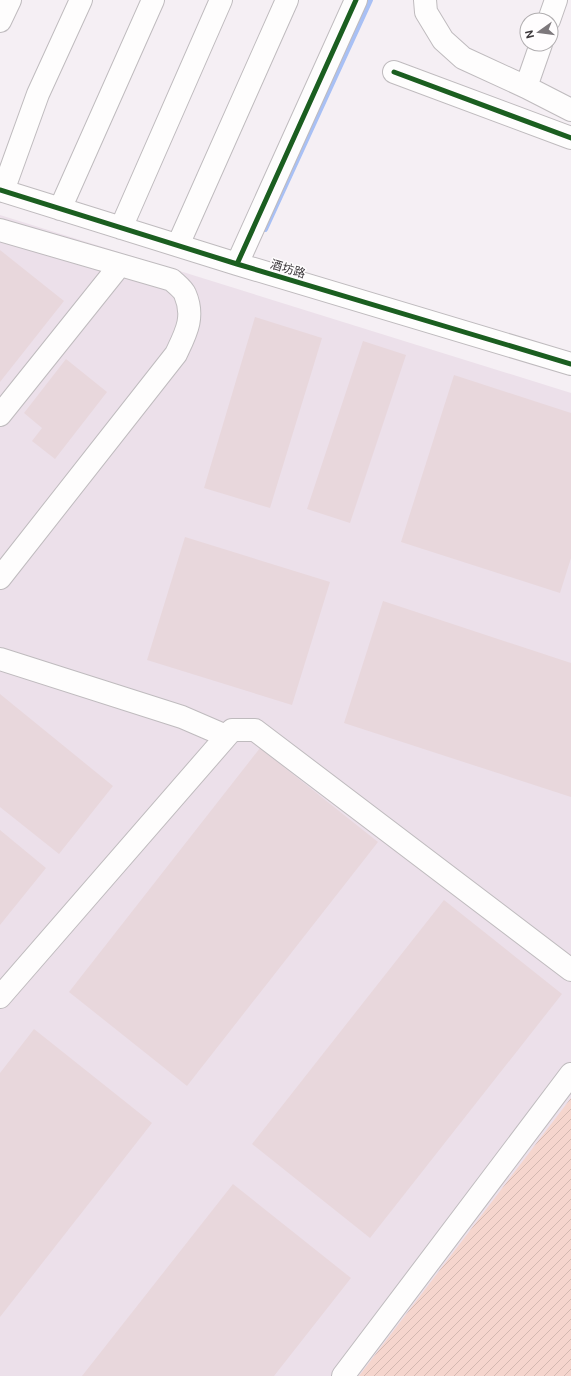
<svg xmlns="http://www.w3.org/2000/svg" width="571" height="1376" font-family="'DM Sans','Noto Sans SC',sans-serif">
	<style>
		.built { fill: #ece0ea }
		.garden { fill: url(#garden-furrows) }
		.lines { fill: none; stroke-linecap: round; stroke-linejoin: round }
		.stream { stroke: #a8c0f5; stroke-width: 6 }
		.building { fill: #e8d7dc }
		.minor-casing { stroke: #bfbbbe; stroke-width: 24 }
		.minor { stroke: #fefdfd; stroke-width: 22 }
		.cycleway-casing { stroke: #fffdfe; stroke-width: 8 }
		.cycleway { stroke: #1b5e20; stroke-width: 5 }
		.labels { text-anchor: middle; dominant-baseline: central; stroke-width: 3; stroke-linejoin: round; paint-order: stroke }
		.street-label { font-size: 12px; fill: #3c383b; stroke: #fffdfe }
	</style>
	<defs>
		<pattern id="garden-furrows" width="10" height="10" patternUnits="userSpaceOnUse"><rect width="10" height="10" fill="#f5d5cd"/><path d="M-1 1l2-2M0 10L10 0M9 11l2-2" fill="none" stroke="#d3b8b1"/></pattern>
	</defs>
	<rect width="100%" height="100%" fill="#f5eff4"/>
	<path class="built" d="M0 215 571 393V1376H0Z"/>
	<path class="garden" d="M571 1098V1376H359Z"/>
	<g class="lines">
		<path class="stream" d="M265 229 370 0"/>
	</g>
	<path class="building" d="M0 250 64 301 0 382Z
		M255 317 322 338 270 508 204 488Z
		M363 341 406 355 350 523 307 509Z
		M66 359 107 392 55 459 32 441 42 428 24 413Z
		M454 375 571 413V558L560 593 401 542Z
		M185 537 330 582 292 705 147 660Z
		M383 601 571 663V797L344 723Z
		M0 694 113 786 59 854 0 807Z
		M260 748 378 842 187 1086 69 992Z
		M0 830 46 868 0 925Z
		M444 900 562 994 370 1238 252 1144Z
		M34 1029 152 1123 0 1317V1073Z
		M233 1184 351 1278 274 1376H82Z"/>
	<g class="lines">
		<defs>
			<path id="minor" d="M425 0 426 12 443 40 463 58 526 87
				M549 20 556 0
				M0 21 10 0
				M541 44 526 87 571 110
				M394 72 571 138
				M0 190 237 264 571 364
				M3 191 38 94 81 0
				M60 209 153 0
				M121 228 221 0
				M0 230 172 280C176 284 183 289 185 294 195 317 186 333 176 354L0 578
				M178 245 287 0
				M237 264 356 0
				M0 415 120 265
				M0 659 182 717 226 736
				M0 997 232 730H255L571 970
				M343 1376 571 1074"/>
		</defs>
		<use href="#minor" class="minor-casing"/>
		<use href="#minor" class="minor"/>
		<defs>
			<path id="cycleway" d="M394 72 571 138
				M0 190 237 264 571 364
				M237 264 356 0"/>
		</defs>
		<use href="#cycleway" class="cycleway-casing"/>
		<use href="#cycleway" class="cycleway"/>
	</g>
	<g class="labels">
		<g class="street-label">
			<text transform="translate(288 269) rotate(17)">酒坊路</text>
		</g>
	</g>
	<g transform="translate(539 32) rotate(256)"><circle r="19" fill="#fffdfe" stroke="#b1aeb0"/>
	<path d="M0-3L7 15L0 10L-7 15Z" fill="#7d787c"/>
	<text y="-6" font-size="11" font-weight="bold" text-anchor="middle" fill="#3c383b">N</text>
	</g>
</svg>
